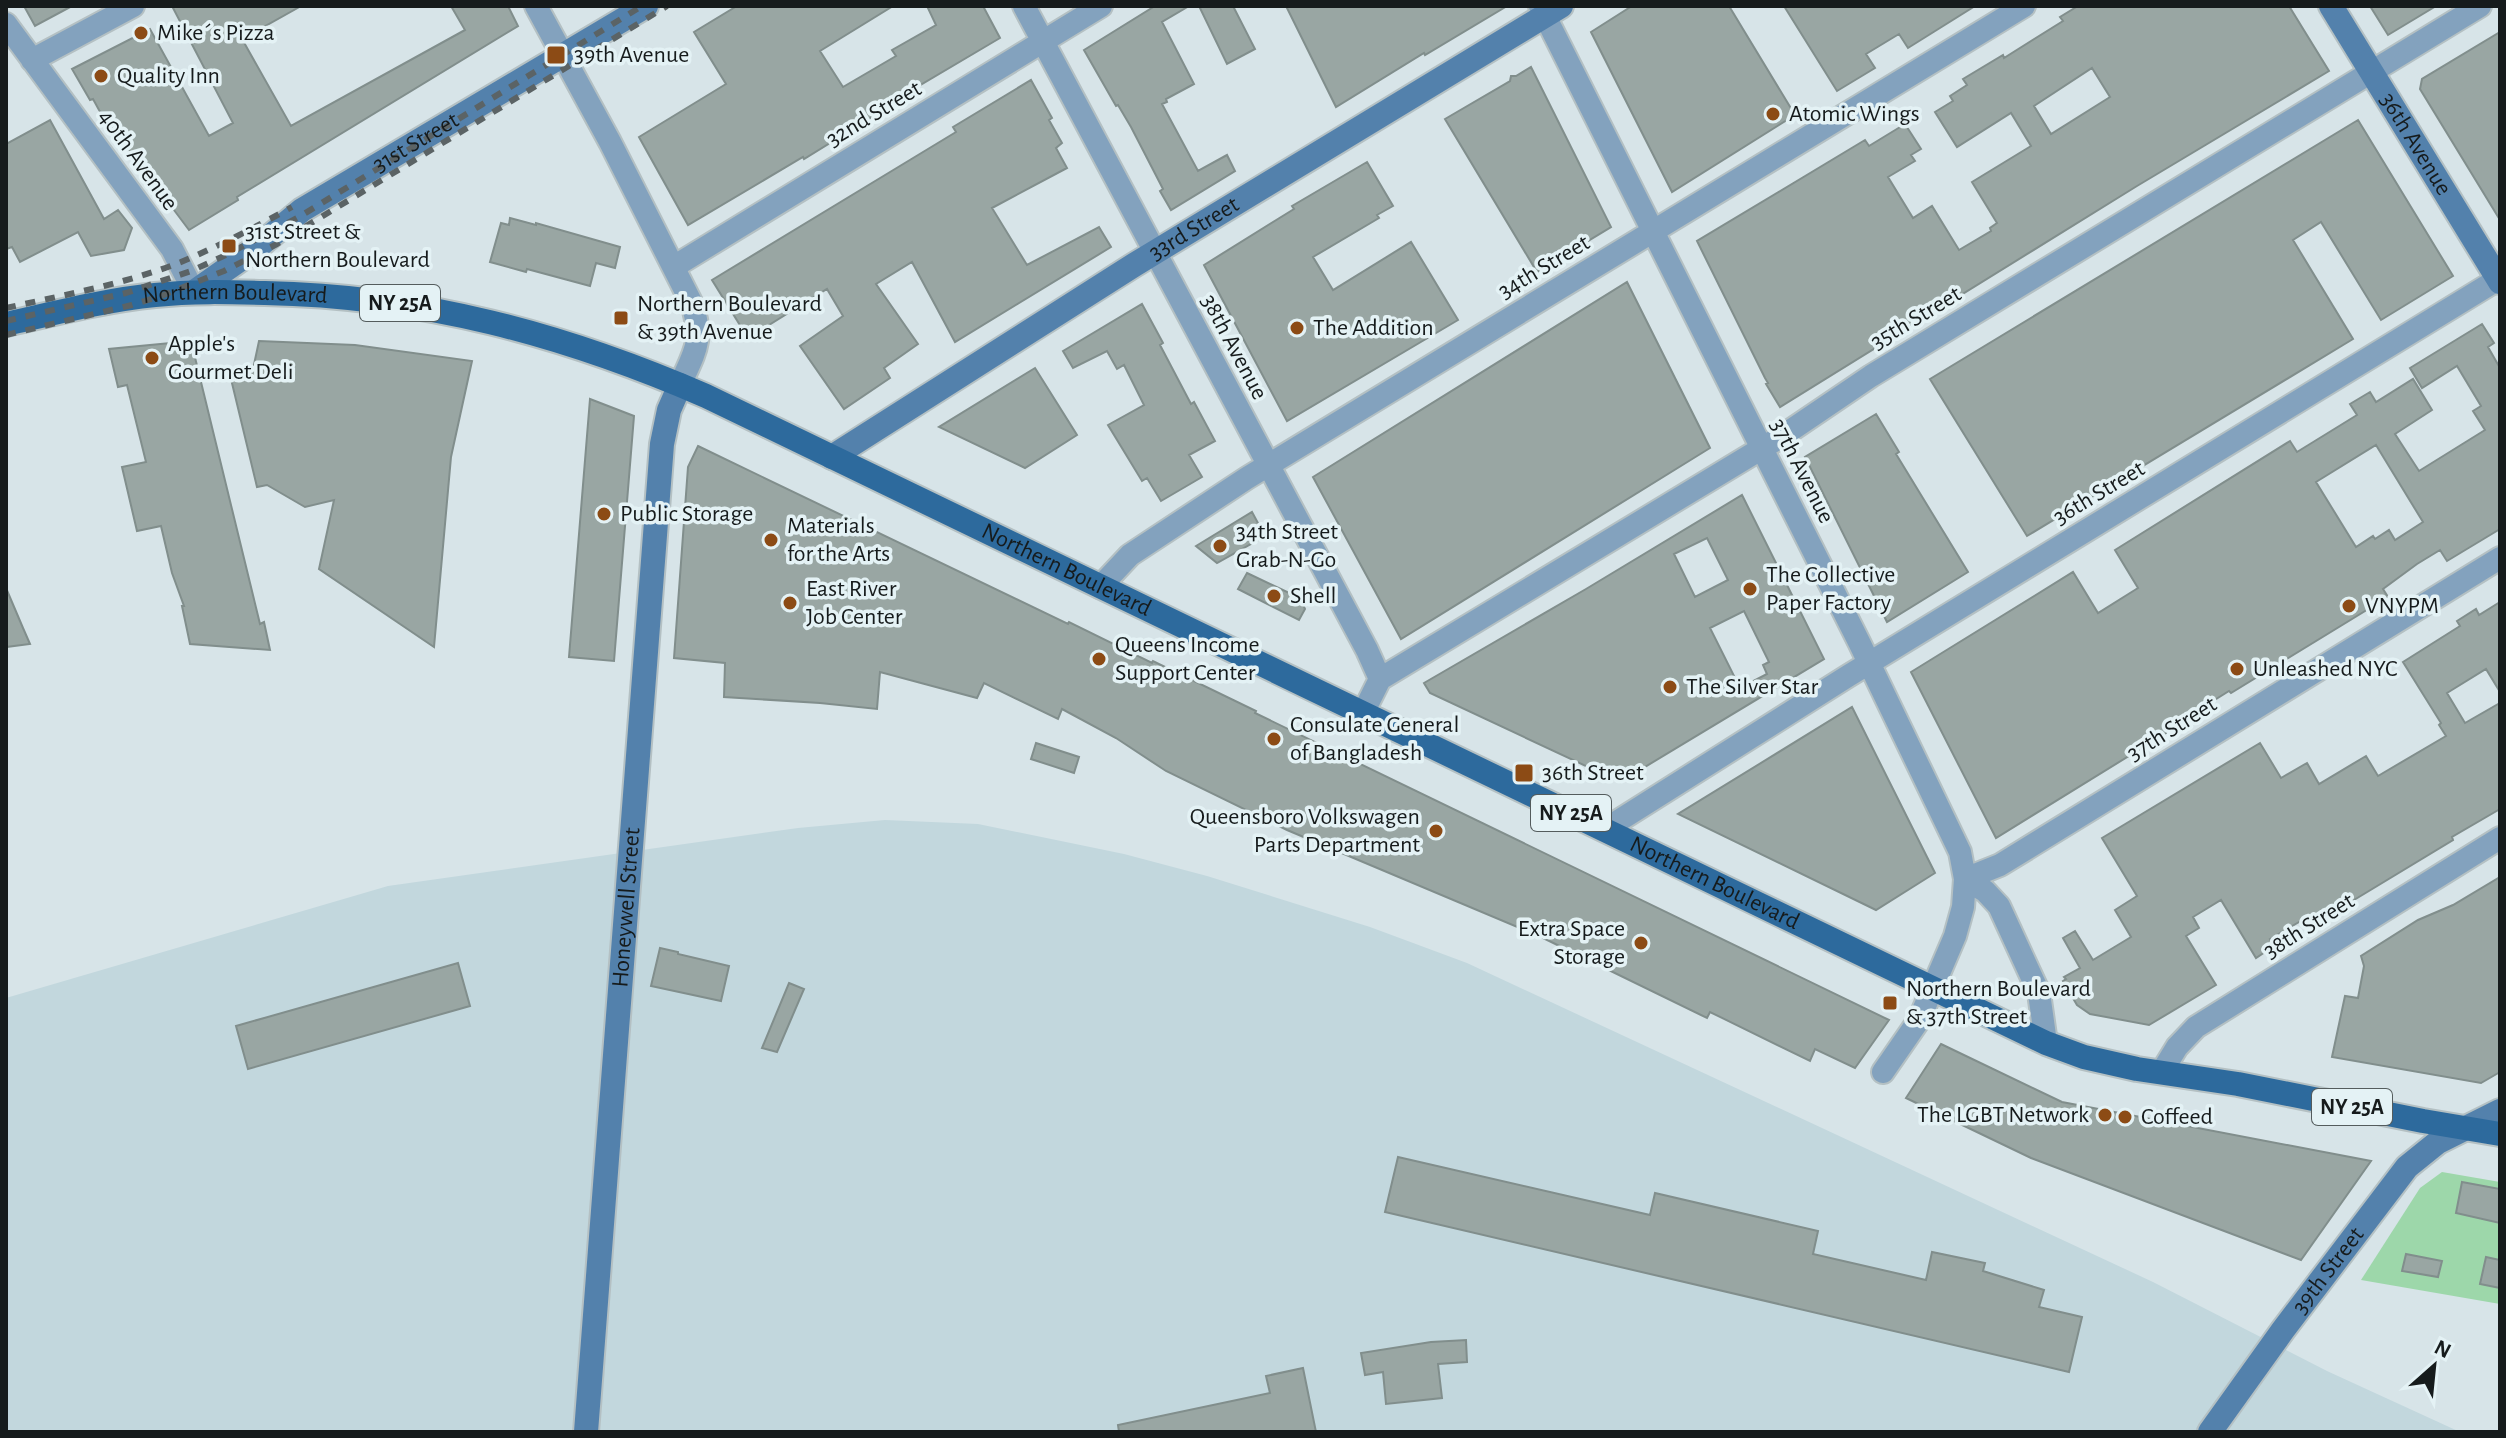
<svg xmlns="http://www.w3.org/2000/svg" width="2506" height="1438" font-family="'Alegreya Sans',sans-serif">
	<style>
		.built { fill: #c2d7dd }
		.green { fill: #9dd7aa }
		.building { fill: #99a6a3; stroke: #818e8c; stroke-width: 2; fill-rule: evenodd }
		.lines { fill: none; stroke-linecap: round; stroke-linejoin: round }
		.street-casing { stroke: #b4c0c3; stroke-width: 26 }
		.secondary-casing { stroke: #b4c0c3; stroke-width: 28 }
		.primary-casing { stroke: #b4c0c3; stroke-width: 28 }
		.street { stroke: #83a2be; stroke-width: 22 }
		.secondary { stroke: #5381ac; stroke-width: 24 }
		.primary { stroke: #2d6a9d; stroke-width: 24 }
		.rail { stroke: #5b6365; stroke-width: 6; stroke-dasharray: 10 10; stroke-linecap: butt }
		.poi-dot { fill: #8c4b15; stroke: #e4f2f5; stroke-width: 3 }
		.labels { text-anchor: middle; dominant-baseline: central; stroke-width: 7; stroke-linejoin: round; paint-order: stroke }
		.shield { fill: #e4f2f5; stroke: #545c5d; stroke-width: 2 }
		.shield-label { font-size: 22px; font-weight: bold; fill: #161b1c }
		.poi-label { font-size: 24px; fill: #161b1c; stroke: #e4f2f5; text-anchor: start }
		.street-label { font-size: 24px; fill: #161b1c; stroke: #e4f2f5 }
	</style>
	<rect width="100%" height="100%" fill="#d7e4e8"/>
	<path class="built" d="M885 820 978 824 1124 854 1207 876 1370 927 1467 963 2153 1282 2327 1371 2460 1432H6V998L388 886 798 828Z"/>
	<path class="green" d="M2442 1172 2500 1182V1304L2361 1280 2420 1188Z"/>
	<path class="building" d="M24 6H72L35 26Z
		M172 6H301L242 39 291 126 465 30 451 6H508L518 26 237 197 238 200 189 230 99 110 93 99 90 100 72 69 150 29 209 136 233 123Z
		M737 6H893L820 51 843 87 896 56 892 50 936 25 927 6H983L1000 38 902 96 903 98 804 159 803 157 688 225 639 137 726 84 694 32Z
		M1155 6H1189L1162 22 1194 84 1166 99 1167 102 1162 104 1198 171 1227 155 1235 171 1171 210 1160 191 1163 189 1131 127 1118 105 1116 106 1084 50Z
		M1199 6H1233L1255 49 1227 64Z
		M1286 6H1507L1425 55 1424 53 1336 107Z
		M1632 6H1729L1795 115 1672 192 1591 32Z
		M1784 6H1975L1908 48 1899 34 1866 54 1875 68 1837 91Z
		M2078 6H2289L2329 71 2137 186 1780 407 1766 384 1768 383 1765 378 1697 241 1865 140 1869 146 1905 124 1921 149 1911 155 1915 161 1888 177 1913 218 1932 206 1959 250 1991 231 1990 228 1997 223 1972 182 2031 146 2011 113 1957 147 1935 112 1953 101 1950 96 1967 85 1963 79 2003 55 2004 58 2063 21 2060 17ZM2092 68 2110 97 2051 134 2034 106Z
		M2370 6H2436L2388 35Z
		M2500 32V220L2420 89 2422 79Z
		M1531 67 1611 227 1537 272 1445 119 1510 81 1511 76H1516Z
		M1031 80 1052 118 1049 120 1062 143 1056 148 1067 168 992 208 1027 265 1099 227 1111 247 955 342 912 262 876 284 918 344 884 368 890 378 844 409 800 346 843 316 827 289 748 338 712 280 956 132 953 127Z
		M50 120 104 219 118 210 132 228 124 250 91 256 78 232 20 262 12 247 6 249V144Z
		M2358 120 2453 276 2381 320 2321 222 2293 240 2353 339 2027 536 1930 379Z
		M1367 162 1393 206 1377 215 1379 218 1313 257 1333 290 1411 242 1458 320 1287 421 1204 265 1294 209 1292 206Z
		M510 218 536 225V223L620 247 615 268 596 263 590 286 527 269 526 272 490 262 501 223 509 225Z
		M1627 282 1710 448 1401 639 1313 477Z
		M1142 304 1163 343 1160 345 1191 404 1194 402 1215 441 1189 455 1202 477 1161 501 1147 478 1142 481 1108 425 1144 405 1124 365 1117 369 1107 351 1073 368 1063 351Z
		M2482 324 2494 343 2488 347 2500 368V529L2447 561 2440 550 2417 564 2383 589 2388 597 2231 693 2229 691 2170 728 2171 730 1996 838 1911 672 2073 572 2098 613 2138 588 2115 550 2290 441 2297 452 2357 415 2350 404 2370 392 2376 402 2413 379 2432 410 2395 434 2419 471 2485 430 2473 411 2481 406 2457 366 2422 388 2410 368ZM2376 445 2423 522 2395 540 2389 530 2375 539 2373 536 2356 547 2316 482Z
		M191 341 260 624 264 622 270 650 190 644 182 606H184L172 573 161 526 137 531 122 467 146 462 127 385 118 387 109 349Z
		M259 341 355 345 472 361 451 457 434 647 319 569 334 500 305 507 267 485 257 487 231 379 252 374Z
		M1035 368 1077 435 1025 468 939 427Z
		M590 399 634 416 614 661 569 657Z
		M1876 414 1899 452 1896 454 1968 572 1887 622 1805 457Z
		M698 446 1068 624 1069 622 1152 663 1153 661 1256 711 1255 713 1889 1020 1855 1068 1815 1049 1810 1061 1710 1012 1707 1018 1541 937 1287 830 1166 771 1116 738 1062 709 1058 719 984 683 977 698 880 672 877 709 820 703 724 697 725 663 674 658 688 467Z
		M1742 495 1824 659 1620 782 1430 693 1424 683 1586 589ZM1707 538 1728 580 1695 597 1674 554ZM1744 611 1769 662 1763 665 1767 674 1740 688 1710 628Z
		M1252 512 1265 536 1217 563 1196 546Z
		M1247 573 1300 598 1305 609 1299 620 1238 589Z
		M6 588 23 628 30 644 6 647Z
		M2500 602V692L2486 669 2447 693 2465 723 2500 703V809L2452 837 2453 840 2316 923 2311 915 2270 939 2274 946 2256 958 2221 900 2193 917 2199 928 2186 936 2216 985 2149 1025 2090 1014 2077 1005 2063 981 2066 979 2064 977 2080 968 2063 938 2075 931 2093 960 2131 937 2115 910 2137 896 2102 838 2260 743 2281 778 2307 763 2319 784 2366 756 2378 776 2446 736 2439 725 2441 723 2403 662 2460 626 2457 621 2476 609 2479 615Z
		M1852 707 1935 873 1876 910 1678 814Z
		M1036 743 1079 757 1074 773 1031 759Z
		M2500 877V1072L2481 1083 2332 1057 2345 996 2358 998 2364 966 2361 956 2418 920 2453 905Z
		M660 948 678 952V954L729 966 721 1001 651 986Z
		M458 963 470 1006 248 1069 236 1026Z
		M789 983 804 989 777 1052 762 1048Z
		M1941 1044 2062 1102 2371 1161 2301 1260 2031 1158 1906 1098Z
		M1398 1157 1650 1215 1655 1193 1818 1231 1813 1254 1926 1280 1932 1252 1985 1263 1983 1271 2044 1290 2039 1307 2082 1317 2069 1372 1385 1212Z
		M2462 1182 2500 1189V1223L2456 1213Z
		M2406 1254 2442 1261 2438 1277 2402 1271Z
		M2486 1257 2500 1260V1288L2480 1284Z
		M1466 1340 1467 1362 1438 1364 1442 1398 1386 1404 1383 1372 1365 1375 1361 1353 1431 1342Z
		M1303 1368 1316 1432H1119L1118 1425 1270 1393 1266 1376Z"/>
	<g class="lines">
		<defs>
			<path id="street" d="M536 6 610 142 692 304C704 341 695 351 680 385
				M1024 6 1367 650 1380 679 1363 713
				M1540 6 1859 642 1960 852 1965 879 1963 907 1955 936 1919 1020 1883 1072
				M6 24 172 249 194 292
				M32 60 133 6
				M675 266 1101 6
				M1100 587 1130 555 1247 478 2024 6
				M1380 679 1784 435 1871 376 2480 6
				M1604 830 1848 676 2500 278
				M1965 879 2000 865 2500 558
				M1965 879 1985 891 1999 906 2039 993 2046 1043
				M2161 1073 2177 1047 2196 1027 2500 838"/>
			<g id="secondary">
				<path id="s1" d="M2331 6 2500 282"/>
				<path id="s2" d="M194 292 255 249 302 210 646 6"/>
				<path id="s3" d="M832 457 1134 265 1561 6"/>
				<path id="s4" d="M586 1432 662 444 669 410 680 385"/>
				<path id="s5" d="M2210 1432 2283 1330 2407 1167 2438 1142 2500 1111"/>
			</g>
			<g id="primary">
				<path id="s6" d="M6 324C55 313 105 300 155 295 192 291 228 292 265 293 422 296 563 334 706 396L2046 1043 2084 1057 2137 1069 2238 1084 2423 1121 2500 1134"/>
			</g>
		</defs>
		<use href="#street" class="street-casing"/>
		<use href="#secondary" class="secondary-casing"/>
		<use href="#primary" class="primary-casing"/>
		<use href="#street" class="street"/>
		<use href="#secondary" class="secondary"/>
		<use href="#primary" class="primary"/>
		<path class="rail" d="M6 308C64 295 125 284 181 262 219 246 256 227 292 207
			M6 321 126 293 191 271 226 255 299 217 642 6
			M6 335 132 305 161 296 224 271 277 244 667 6"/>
	</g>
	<g class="poi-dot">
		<circle cx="141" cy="33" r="8"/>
		<rect x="546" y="45" width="20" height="20" rx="4"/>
		<circle cx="101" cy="76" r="8"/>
		<circle cx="1773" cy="114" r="8"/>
		<rect x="221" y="238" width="16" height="16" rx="4"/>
		<rect x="613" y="310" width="16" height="16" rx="4"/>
		<circle cx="1297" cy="328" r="8"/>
		<circle cx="152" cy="358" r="8"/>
		<circle cx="604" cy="514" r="8"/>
		<circle cx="771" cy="540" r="8"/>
		<circle cx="1220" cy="546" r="8"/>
		<circle cx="1750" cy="589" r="8"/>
		<circle cx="1274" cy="596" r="8"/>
		<circle cx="790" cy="603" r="8"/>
		<circle cx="2349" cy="606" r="8"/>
		<circle cx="1099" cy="659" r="8"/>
		<circle cx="2237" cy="669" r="8"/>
		<circle cx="1670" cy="687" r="8"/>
		<circle cx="1274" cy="739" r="8"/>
		<rect x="1514" y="763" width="20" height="20" rx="4"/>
		<circle cx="1436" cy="831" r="8"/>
		<circle cx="1641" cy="943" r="8"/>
		<rect x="1882" y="995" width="16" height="16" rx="4"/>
		<circle cx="2105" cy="1115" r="8"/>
		<circle cx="2125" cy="1117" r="8"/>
	</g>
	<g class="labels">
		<g class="shield">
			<rect x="360" y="285" width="80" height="36" rx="6"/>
			<rect x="1531" y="795" width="80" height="36" rx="6"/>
			<rect x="2312" y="1089" width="80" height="36" rx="6"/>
		</g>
		<g class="shield-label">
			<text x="400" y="303">NY 25A</text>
			<text x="1571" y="813">NY 25A</text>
			<text x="2352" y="1107">NY 25A</text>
		</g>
		<g class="poi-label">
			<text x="157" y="33">Mike´s Pizza</text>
			<text x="574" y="55">39th Avenue</text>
			<text x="117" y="76">Quality Inn</text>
			<text x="1789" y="114">Atomic Wings</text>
			<text x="245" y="232">31st Street &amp;<tspan x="245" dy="28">Northern Boulevard</tspan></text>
			<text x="637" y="304">Northern Boulevard<tspan x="637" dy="28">&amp; 39th Avenue</tspan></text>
			<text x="1313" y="328">The Addition</text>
			<text x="168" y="344">Apple's<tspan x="168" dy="28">Gourmet Deli</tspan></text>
			<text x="620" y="514">Public Storage</text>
			<text x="787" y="526">Materials<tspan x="787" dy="28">for the Arts</tspan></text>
			<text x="1236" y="532">34th Street<tspan x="1236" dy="28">Grab-N-Go</tspan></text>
			<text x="1766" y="575">The Collective<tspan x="1766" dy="28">Paper Factory</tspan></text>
			<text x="806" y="589">East River<tspan x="806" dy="28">Job Center</tspan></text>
			<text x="1290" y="596">Shell</text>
			<text x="2365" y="606">VNYPM</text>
			<text x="1115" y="645">Queens Income<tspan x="1115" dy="28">Support Center</tspan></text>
			<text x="2253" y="669">Unleashed NYC</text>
			<text x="1686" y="687">The Silver Star</text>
			<text x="1290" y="725">Consulate General<tspan x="1290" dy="28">of Bangladesh</tspan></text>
			<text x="1542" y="773">36th Street</text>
			<text x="1420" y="817" text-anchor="end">Queensboro Volkswagen<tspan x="1420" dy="28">Parts Department</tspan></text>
			<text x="1625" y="929" text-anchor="end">Extra Space<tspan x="1625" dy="28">Storage</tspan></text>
			<text x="1906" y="989">Northern Boulevard<tspan x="1906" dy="28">&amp; 37th Street</tspan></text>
			<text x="2089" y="1115" text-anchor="end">The LGBT Network</text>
			<text x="2141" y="1117">Coffeed</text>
		</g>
		<g class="street-label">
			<text transform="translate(874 114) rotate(-31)">32nd Street</text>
			<text stroke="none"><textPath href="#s2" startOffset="268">31st Street</textPath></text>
			<text stroke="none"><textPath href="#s1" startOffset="162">36th Avenue</textPath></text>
			<text transform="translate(138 160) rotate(54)">40th Avenue</text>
			<text stroke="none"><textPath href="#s3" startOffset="428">33rd Street</textPath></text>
			<text transform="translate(1544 267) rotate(-31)">34th Street</text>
			<text stroke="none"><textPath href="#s6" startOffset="232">Northern Boulevard</textPath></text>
			<text transform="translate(1916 318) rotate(-31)">35th Street</text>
			<text transform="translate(1234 347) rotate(62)">38th Avenue</text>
			<text transform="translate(1802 471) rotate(63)">37th Avenue</text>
			<text transform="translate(2099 493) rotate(-31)">36th Street</text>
			<text stroke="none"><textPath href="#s6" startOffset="1118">Northern Boulevard</textPath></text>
			<text transform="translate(2172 729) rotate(-32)">37th Street</text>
			<text stroke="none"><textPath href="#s6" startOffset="1838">Northern Boulevard</textPath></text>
			<text stroke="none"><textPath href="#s4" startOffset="526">Honeywell Street</textPath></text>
			<text transform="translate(2309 926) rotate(-32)">38th Street</text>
			<text stroke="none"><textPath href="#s5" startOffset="200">39th Street</textPath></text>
		</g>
	</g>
	<rect width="2506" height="1438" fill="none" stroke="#161b1c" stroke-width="16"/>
	<g transform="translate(2434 1366) rotate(27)" stroke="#e4f2f5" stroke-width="6" paint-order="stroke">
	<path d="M0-6L14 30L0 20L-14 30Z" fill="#161b1c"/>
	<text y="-12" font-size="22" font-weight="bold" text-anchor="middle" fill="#161b1c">N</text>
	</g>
</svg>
